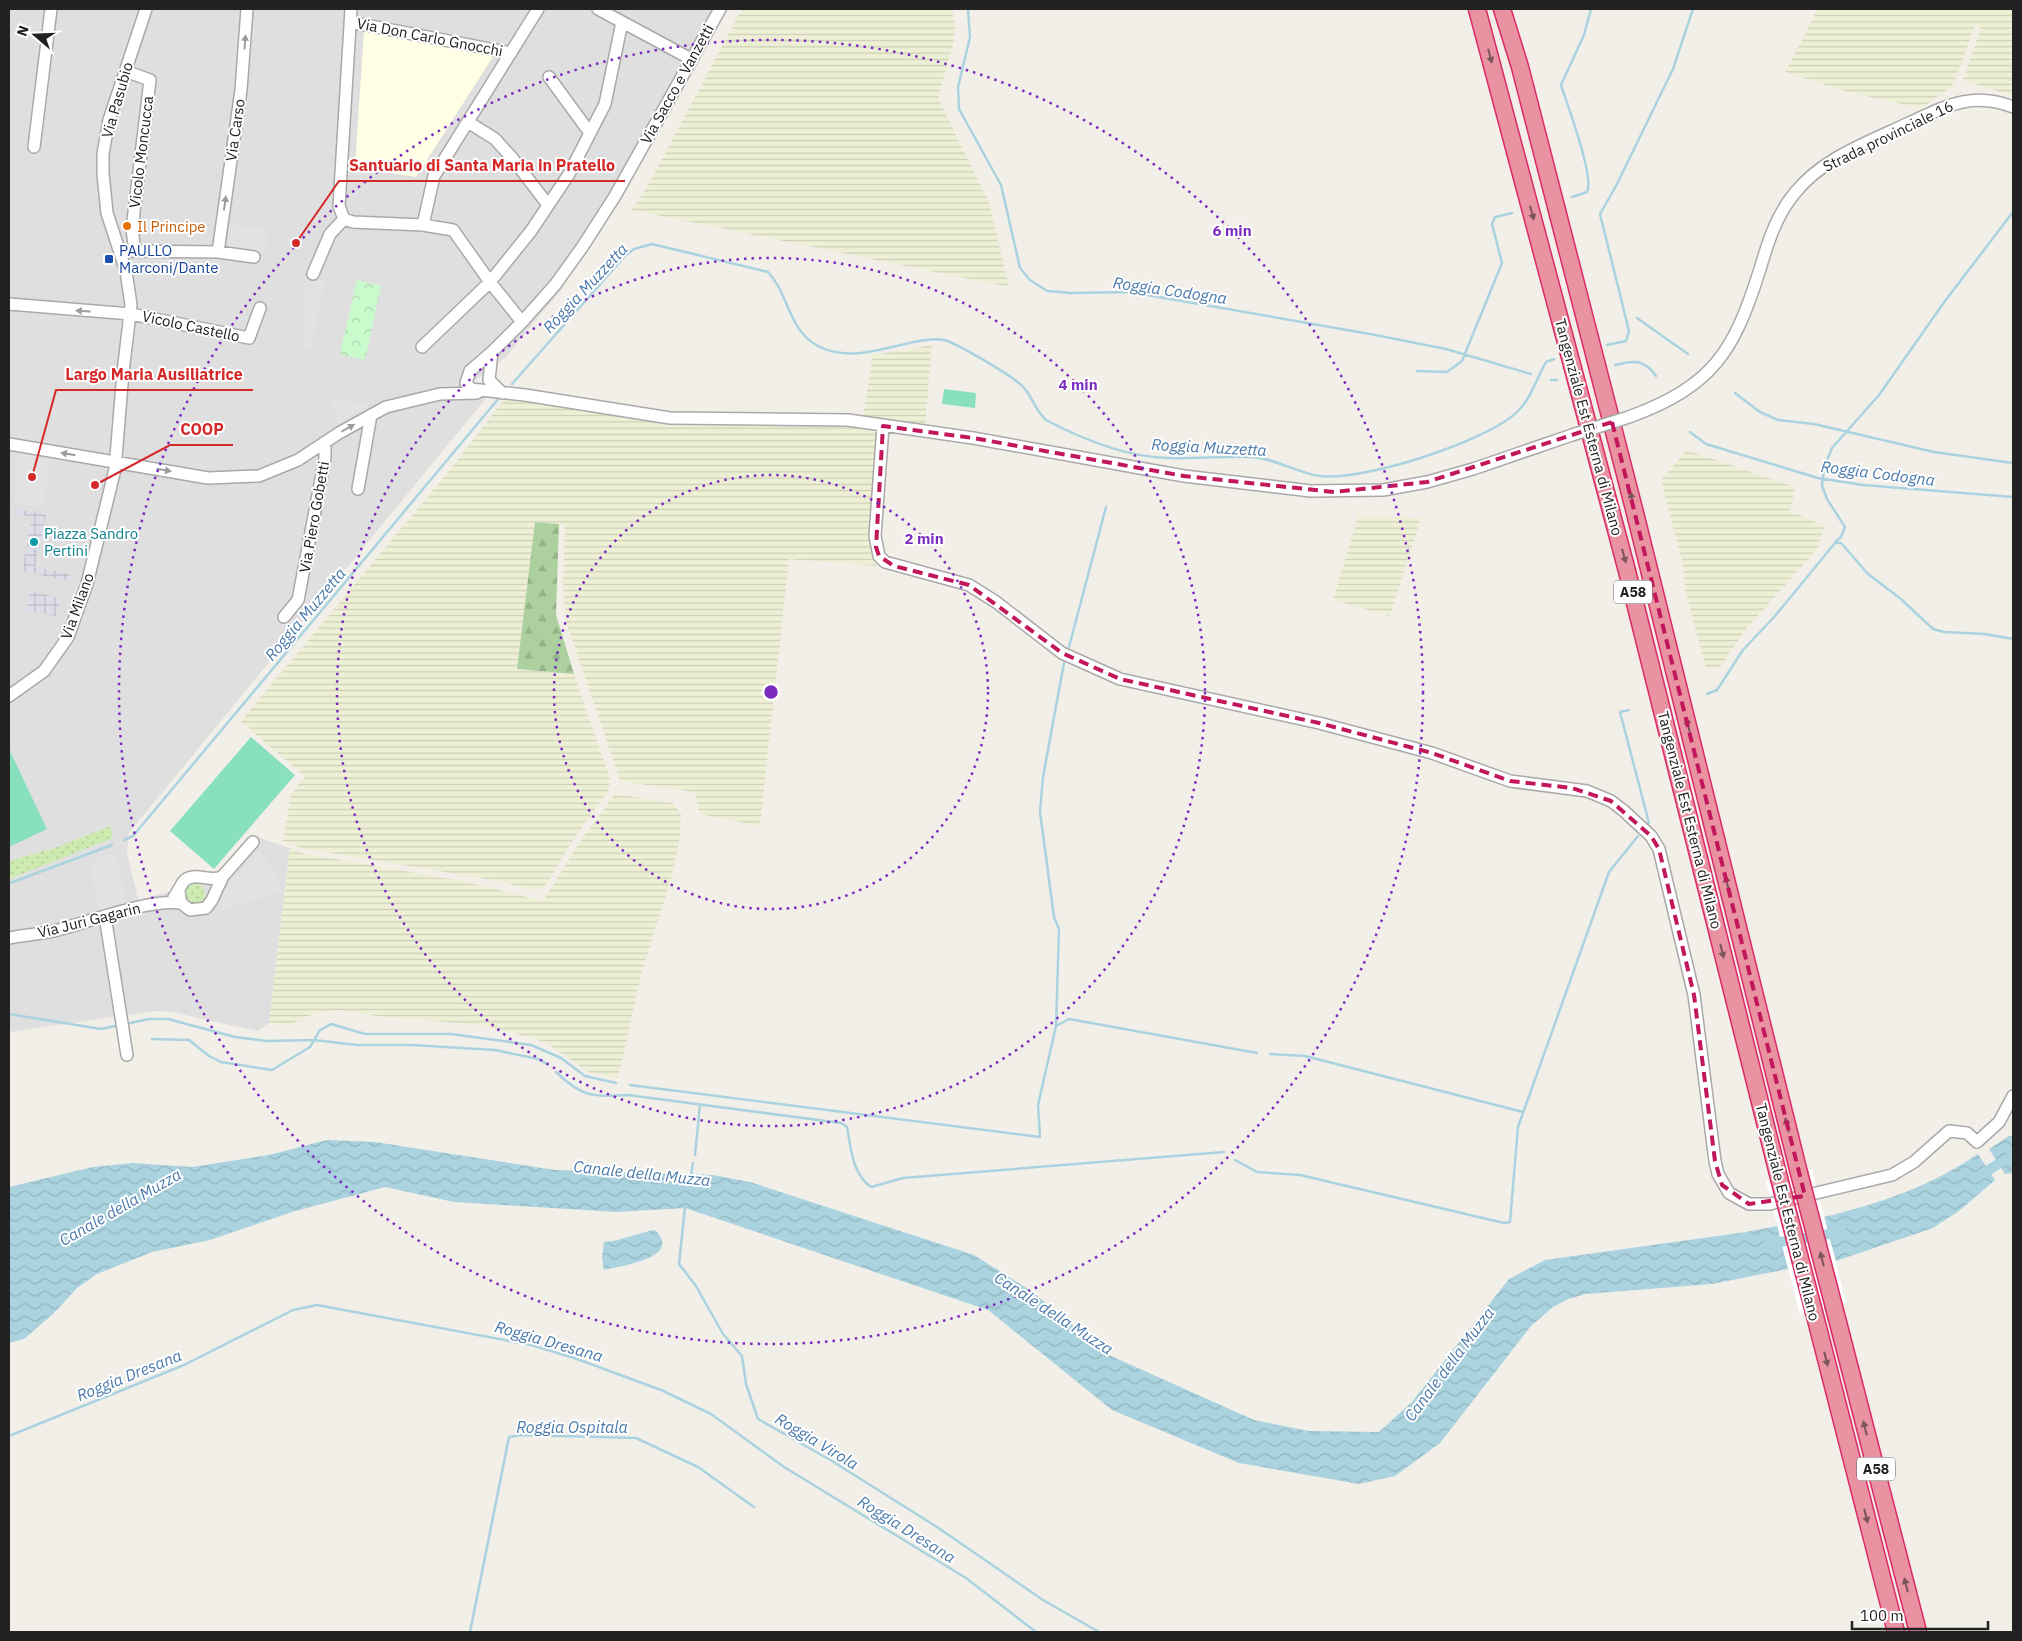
<svg xmlns="http://www.w3.org/2000/svg" width="2022" height="1641" font-family="'IBM Plex Sans',sans-serif">
	<style>
		.residential { fill: #e0dfdf }
		.education { fill: #ffffe5 }
		.farmland { fill: url(#farmland-rules) }
		.grass { fill: url(#grass-dots) }
		.forest { fill: url(#forest-firs) }
		.park { fill: url(#park-crowns) }
		.pitch { fill: #88e0be }
		.parking { fill: #e2e2e2 }
		.plaza { fill: url(#plaza-grid) }
		.water { fill: url(#water-waves) }
		.pier { fill: #fff }
		.lines { fill: none; stroke-linecap: round; stroke-linejoin: round }
		.stream { stroke: #aad3df; stroke-width: 2.5 }
		.canal { stroke: #aad3df; stroke-width: 10 }
		.minor-casing { stroke: #a9a9a9; stroke-width: 14 }
		.highway-casing { stroke: #dc2a67; stroke-width: 19 }
		.minor { stroke: #fff; stroke-width: 11 }
		.highway { stroke: #e892a2; stroke-width: 16 }
		.minor-bridge-casing { stroke: #a9a9a9; stroke-width: 14; stroke-linecap: butt }
		.highway-bridge-casing { stroke: #dc2a67; stroke-width: 19; stroke-linecap: butt }
		.minor-bridge { stroke: #fff; stroke-width: 11 }
		.highway-bridge { stroke: #e892a2; stroke-width: 16 }
		.oneway { fill: #9c9c9c }
		.oneway2 { fill: #7b545c }
		.marked { fill: none; stroke: #c2185b; stroke-width: 4; stroke-dasharray: 10 6; stroke-linejoin: round }
		.ring { fill: none; stroke: #7b2cbf; stroke-width: 2.5; stroke-dasharray: 2.5 5 }
		.food-dot { fill: #e8710a; stroke: #fff; stroke-width: 2 }
		.transit-dot { fill: #1a4fb4; stroke: #fff; stroke-width: 2 }
		.culture-dot { fill: #0f9aa8; stroke: #fff; stroke-width: 2 }
		.labels { text-anchor: middle; dominant-baseline: central; stroke-width: 4; stroke-linejoin: round; paint-order: stroke }
		.shield { fill: #fff; stroke: #646464; stroke-width: 1 }
		.shield-label { font-size: 14px; font-weight: bold; fill: #222 }
		.street-label { font-size: 15px; fill: #222; stroke: #fff }
		.food-label { font-size: 15px; fill: #c56008; stroke: #fff; text-anchor: start }
		.transit-label { font-size: 15px; fill: #164399; stroke: #fff; text-anchor: start }
		.culture-label { font-size: 15px; fill: #0d838f; stroke: #fff; text-anchor: start }
		.water-label { font-size: 16px; font-style: italic; fill: #4a7aab; stroke: #fff }
		.centre { fill: #7b2cbf; stroke: #fff; stroke-width: 2.5 }
		.ring-label { font-size: 15px; text-anchor: middle; font-weight: bold; fill: #7b2cbf; stroke: #fff; stroke-width: 4; stroke-linejoin: round; paint-order: stroke }
		.leader { fill: none; stroke: #d62828; stroke-width: 2 }
		.callout-dot { fill: #d62828; stroke: #fff; stroke-width: 2 }
		.callout-label { font-size: 16px; text-anchor: middle; font-weight: bold; fill: #d62828; stroke: #fff; stroke-width: 4; stroke-linejoin: round; paint-order: stroke }
	</style>
	<defs>
		<pattern id="farmland-rules" width="6" height="5" patternUnits="userSpaceOnUse" patternTransform="scale(1.25)"><rect width="6" height="5" fill="#eef0d5"/><path d="M0 2.5h6" fill="none" stroke="#ccceb7"/></pattern>
		<pattern id="grass-dots" width="8" height="8" patternUnits="userSpaceOnUse" patternTransform="scale(1.25)"><rect width="8" height="8" fill="#cdebb0"/><path d="M2 2h.1M6 6h.1" fill="none" stroke="#b0c997" stroke-width="1.8" stroke-linecap="round"/></pattern>
		<pattern id="forest-firs" width="22" height="20" patternUnits="userSpaceOnUse" patternTransform="scale(1.25)"><rect width="22" height="20" fill="#add19e"/><path d="M5 1l3.5 6h-7zM16 11l3.5 6h-7z" fill="#95b388"/></pattern>
		<pattern id="park-crowns" width="20" height="18" patternUnits="userSpaceOnUse" patternTransform="scale(1.25)"><rect width="20" height="18" fill="#c8facc"/><path d="M2 6a3 3 0 1 1 6 0M12 15a3 3 0 1 1 6 0" fill="none" stroke="#acd6af"/></pattern>
		<pattern id="plaza-grid" width="8" height="8" patternUnits="userSpaceOnUse" patternTransform="scale(1.25)"><rect width="8" height="8" fill="#dddde8"/><path d="M0 4h8M4 0v8" fill="none" stroke="#bdbdc7"/></pattern>
		<pattern id="water-waves" width="16" height="10" patternUnits="userSpaceOnUse" patternTransform="scale(1.25)"><rect width="16" height="10" fill="#aad3df"/><path d="M0 5q4-4 8 0t8 0" fill="none" stroke="#92b5bf"/></pattern>
	</defs>
	<rect width="100%" height="100%" fill="#f2efe9"/>
	<path class="residential" d="M9 9H728L562 289 505 358 470 384 487 397 129 833 127 852 138 900 172 891 180 878 192 869 215 876 251 835 290 848 269 1023 257 1031 172 1012 154 1011 9 1032Z"/>
	<path class="education" d="M364 30 496 52 416 177 355 167Z"/>
	<path class="farmland" d="M742 9H952L955 28 953 45 938 98 989 202 1009 287 632 210 647 187Z
		M1818 9H2013V96L1963 80 1981 28 1975 25 1955 81 1950 88 1921 108 1848 92 1785 72Z
		M932 345 925 425 863 416 873 355Z
		M507 396 681 426 831 424 880 430 873 555 876 566 789 559 760 826 700 814 695 792 620 781 566 621 563 585 565 525 535 522 517 669 574 674 610 779 608 792 574 838 544 888 535 890 493 880 301 848 283 841 291 794 305 777 241 721 444 477Z
		M1687 450 1795 487 1790 511 1825 526 1817 549 1746 629 1720 667 1706 669 1685 589 1683 565 1661 480Z
		M1358 516 1421 518 1390 616 1333 600Z
		M615 794 673 803 681 815 679 843 672 875 641 975 618 1078 590 1073 549 1045 536 1039 482 1025 384 1017 339 1010 318 1012 291 1024 269 1023 290 848 302 853 462 881 543 901 579 843Z"/>
	<path class="grass" d="M110 826 113 838 9 879V861L55 848Z
		M185 894a10 10 0 1 1 20 0a10 10 0 1 1-20 0Z"/>
	<path class="forest" d="M535 522 559 524 556 615 574 674 517 669Z"/>
	<path class="park" d="M357 280 381 286 365 360 340 354Z"/>
	<path class="pitch" d="M944 389 976 393 975 408 942 404Z
		M251 737 295 775 214 869 170 831Z
		M9 749 47 829 9 847Z"/>
	<path class="parking" d="M230 225 267 229 266 253 227 247Z
		M325 280 312 348 302 346 305 282Z
		M330 397 369 405 339 423Z
		M19 445 50 451 44 507 14 504Z
		M259 850 271 865 282 892 223 910 219 897Z
		M116 851 126 904 99 910 90 862Z"/>
	<path class="plaza" d="M16 509 46 515 35 567 70 574 69 581 22 571 32 517 15 513Z
		M30 591 61 598 56 616 26 611Z"/>
	<path class="water" d="M2009 1136H2013V1173L2005 1174 1989 1149Z
		M327 1140 375 1142 555 1170 713 1175 750 1182 974 1255 1031 1291 1111 1356 1254 1420 1309 1431 1379 1432 1412 1402 1509 1279 1545 1260 1746 1232 1777 1226 1788 1269 1712 1284 1586 1294 1568 1299 1553 1307 1531 1326 1440 1443 1395 1476 1359 1484 1239 1463 1112 1410 988 1310 685 1208 617 1212 454 1202 385 1187 292 1212 210 1240 152 1252 97 1274 77 1288 53 1314 24 1339 9 1343V1187L93 1167 132 1163 192 1167 269 1155Z
		M1978 1154 1995 1180 1959 1211 1933 1228 1836 1261 1824 1217C1879 1204 1931 1186 1978 1154Z
		M655 1230C684 1258 620 1266 604 1270L602 1258 604 1242C621 1241 637 1233 655 1230Z"/>
	<path class="pier" d="M1812 1169 1846 1303 1800 1315 1766 1181Z"/>
	<g class="lines">
		<path class="stream" d="M968 9 970 37 958 87 959 109 1001 185 1020 268 1030 280 1047 291 1071 293 1130 292 1370 334 1446 349 1531 374
			M1572 197 1587 192C1595 178 1567 104 1561 85L1584 35 1591 9
			M1637 318 1688 354
			M1607 345 1626 341 1629 331 1600 214 1616 186 1673 69 1693 9
			M1615 365C1634 360 1644 359 1656 376
			M1417 371 1447 372 1462 361 1502 263 1492 224 1495 217 1512 213
			M1551 380H1557
			M512 384 625 256 634 249 652 244 768 272C789 294 788 330 818 346 848 362 884 348 914 342 924 340 934 338 944 340 958 344 1017 378 1025 389 1033 399 1036 411 1046 420 1082 439 1127 457 1168 458 1195 459 1223 456 1251 457 1275 458 1296 473 1320 476 1361 482 1489 441 1518 411 1531 398 1537 378 1546 362L1554 359
			M1735 393 1760 412 1778 420 1814 424 1934 452 2013 463
			M1690 432 1706 444 1818 478 1863 485 2013 497
			M1835 542 1841 537 1845 527 1827 499 1822 486 1824 468 1832 448 1879 395 1945 301 2013 212
			M1069 647 1106 507
			M1707 694 1717 690 1743 650 1775 616 1835 543H1841L1868 574 1901 599 1933 629 1944 632 1985 634 2013 639
			M1629 710 1620 712 1649 823
			M124 840 133 836 499 398
			M10 883 112 845
			M9 1014 101 1029 115 1026
			M130 1023 149 1019H168L235 1037 267 1041 314 1040 357 1045H412L495 1050 538 1059 547 1064
			M1056 1026 1069 1019 1257 1053
			M152 1039 189 1040 209 1056 221 1062 272 1070 310 1047 320 1030 331 1024 365 1034H451L531 1045 561 1058 585 1076 616 1083
			M1270 1054 1305 1056 1523 1112
			M556 1072C582 1097 592 1097 628 1095L841 1123 847 1127C851 1148 852 1174 871 1187L903 1178 1224 1152
			M630 1085 1040 1137 1038 1105 1056 1026 1059 929 1054 917 1040 812 1043 777 1064 663
			M695 1155 700 1105
			M1235 1160 1257 1172 1300 1175 1504 1223 1510 1222 1518 1127 1609 872 1638 836
			M691 1177 693 1163
			M685 1207 679 1264 696 1286 723 1334 742 1356 746 1384 758 1419 832 1461 937 1527 1043 1600 1099 1632
			M9 1436 184 1365 293 1310 317 1305 531 1345 577 1359 661 1390 711 1414 784 1467 966 1578 1036 1632
			M470 1632 509 1437 521 1435 636 1438 698 1467 754 1507"/>
		<path class="canal" d="M1977 1177 2003 1161 2013 1157
			M1768 1244 1842 1232"/>
		<defs>
			<path id="minor" d="M598 9 691 59
				M720 9 615 196 583 246 555 285 522 322 492 352 470 371 466 383 471 389 525 395 670 418 848 420 973 438 1184 476 1311 491 1383 490 1427 482 1473 469 1572 435
				M350 22 511 53
				M125 71 150 80 132 229 135 251
				M549 77 590 133
				M468 122 495 139 513 159 548 205
				M34 147 51 9
				M344 219 353 222 423 225 453 230 490 282 522 322
				M344 219 339 206 351 9
				M423 225 434 176 538 9
				M129 251 218 252 254 257
				M218 252 241 90 247 9
				M313 274 330 234 344 219
				M9 304 131 314 249 338 260 308
				M422 347 490 282 531 231 569 174 605 104 622 22
				M492 352 489 380 502 393
				M1629 417C1713 386 1734 352 1760 269 1768 242 1776 216 1794 194 1822 158 1869 142 1909 123 1946 106 1972 91 2013 107
				M883 426 875 536 879 556 885 562 969 585 996 602 1062 653 1120 679 1319 723 1432 753 1510 781 1587 791 1611 801 1624 811 1651 836 1659 849 1694 995 1715 1161 1718 1174 1729 1193 1749 1204H1770L1892 1175 1914 1162 1949 1131 1967 1133 1977 1142 1999 1122 2013 1096
				M9 444 208 478 259 476 298 460 339 433 386 407 440 394 477 393
				M358 489 371 415
				M284 617 298 600 325 458V442
				M9 696 44 671 68 637 87 584 115 469 123 372 131 305 126 271 107 213 103 174V154L109 120 146 9
				M179 892 181 903 190 910 206 908 212 900 223 876 253 842
				M174 897C179 891 180 885 185 880 197 871 211 884 223 876
				M105 916 127 1055
				M9 938C25 935 42 934 58 930 91 921 149 899 181 903"/>
			<path id="highway" d="M1477 9 1627 571 1779 1178
				M1502 9 1520 67 1634 509 1799 1173
				M1834 1307 1918 1632
				M1814 1312 1896 1632"/>
		</defs>
		<use href="#minor" class="minor-casing"/>
		<use href="#highway" class="highway-casing"/>
		<use href="#minor" class="minor"/>
		<use href="#highway" class="highway"/>
		<defs>
			<path id="minor-bridge" d="M1572 435 1629 417"/>
			<path id="highway-bridge" d="M1799 1173 1834 1307
				M1779 1178 1814 1312"/>
		</defs>
		<use href="#minor-bridge" class="minor-bridge-casing"/>
		<use href="#highway-bridge" class="highway-bridge-casing"/>
		<use href="#minor-bridge" class="minor-bridge"/>
		<use href="#highway-bridge" class="highway-bridge"/>
	</g>
	<defs><path id="oneway-solid" d="M-6-.8H1V-3.2L6.5 0L1 3.2V.8H-6Z" transform="scale(1.25)"/></defs>
	<g class="oneway">
		<use href="#oneway-solid" transform="translate(245 42) rotate(-86)"/>
		<use href="#oneway-solid" transform="translate(225 203) rotate(-82)"/>
		<use href="#oneway-solid" transform="translate(83 311) rotate(-176)"/>
		<use href="#oneway-solid" transform="translate(348 428) rotate(-29)"/>
		<use href="#oneway-solid" transform="translate(68 454) rotate(-171)"/>
		<use href="#oneway-solid" transform="translate(164 470) rotate(10)"/>
	</g>
	<g class="oneway2">
		<use href="#oneway-solid" transform="translate(1490 56) rotate(75)"/>
		<use href="#oneway-solid" transform="translate(1532 213) rotate(75)"/>
		<use href="#oneway-solid" transform="translate(1632 499) rotate(-105)"/>
		<use href="#oneway-solid" transform="translate(1624 556) rotate(75)"/>
		<use href="#oneway-solid" transform="translate(1688 725) rotate(-104)"/>
		<use href="#oneway-solid" transform="translate(1727 883) rotate(-104)"/>
		<use href="#oneway-solid" transform="translate(1722 951) rotate(76)"/>
		<use href="#oneway-solid" transform="translate(1787 1125) rotate(-104)"/>
		<use href="#oneway-solid" transform="translate(1822 1259) rotate(-104)"/>
		<use href="#oneway-solid" transform="translate(1826 1359) rotate(76)"/>
		<use href="#oneway-solid" transform="translate(1865 1428) rotate(-104)"/>
		<use href="#oneway-solid" transform="translate(1866 1516) rotate(76)"/>
		<use href="#oneway-solid" transform="translate(1906 1585) rotate(-104)"/>
	</g>
	<path class="marked" d="M1612 422 1805 1196 1749 1204 1722 1185 1715 1161 1694 995 1659 849 1651 836 1611 801 1572 788 1510 781 1432 753 1319 723 1120 679 1062 653 969 585 894 566 879 556 876 547 883 426 973 438 1184 476 1334 492 1427 482Z"/>
	<g class="ring">
		<circle cx="771" cy="692" r="217"/>
		<circle cx="771" cy="692" r="434"/>
		<circle cx="771" cy="692" r="652"/>
	</g>
	<circle class="food-dot" cx="127" cy="226" r="5"/>
	<rect class="transit-dot" x="104" y="254" width="10" height="10" rx="2.5"/>
	<circle class="culture-dot" cx="34" cy="542" r="5"/>
	<g class="labels">
		<g class="shield">
			<rect x="1614" y="580.5" width="38" height="23" rx="4"/>
			<rect x="1857" y="1457.5" width="38" height="23" rx="4"/>
		</g>
		<g class="shield-label">
			<text x="1633" y="592">A58</text>
			<text x="1876" y="1469">A58</text>
		</g>
		<g class="street-label">
			<text transform="translate(430 37) rotate(11)">Via Don Carlo Gnocchi</text>
			<text transform="translate(677 84) rotate(-61)">Via Sacco e Vanzetti</text>
			<text transform="translate(117 100) rotate(-74)">Via Pasubio</text>
			<text transform="translate(235 130) rotate(-82)">Via Carso</text>
			<text transform="translate(1888 136) rotate(-26)">Strada provinciale 16</text>
			<text transform="translate(141 152) rotate(-83)">Vicolo Moncucca</text>
			<text transform="translate(191 326) rotate(12)">Vicolo Castello</text>
			<text transform="translate(1589 427) rotate(75)">Tangenziale Est Esterna di Milano</text>
			<text transform="translate(314 517) rotate(-80)">Via Piero Gobetti</text>
			<text transform="translate(77 606) rotate(-70)">Via Milano</text>
			<text transform="translate(1690 820) rotate(76)">Tangenziale Est Esterna di Milano</text>
			<text transform="translate(89 920) rotate(-14)">Via Juri Gagarin</text>
			<text transform="translate(1788 1212) rotate(76)">Tangenziale Est Esterna di Milano</text>
		</g>
		<g class="food-label">
			<text x="137" y="226">Il Principe</text>
		</g>
		<g class="transit-label">
			<text x="119" y="250">PAULLO<tspan x="119" dy="17">Marconi/Dante</tspan></text>
		</g>
		<g class="culture-label">
			<text x="44" y="533">Piazza Sandro<tspan x="44" dy="17">Pertini</tspan></text>
		</g>
		<g class="water-label">
			<text transform="translate(585 288) rotate(-47)">Roggia Muzzetta</text>
			<text transform="translate(1170 290) rotate(8)">Roggia Codogna</text>
			<text transform="translate(1209 447) rotate(3)">Roggia Muzzetta</text>
			<text transform="translate(1878 473) rotate(7)">Roggia Codogna</text>
			<text transform="translate(305 614) rotate(-50)">Roggia Muzzetta</text>
			<text transform="translate(642 1173) rotate(6)">Canale della Muzza</text>
			<text transform="translate(120 1207) rotate(-30)">Canale della Muzza</text>
			<text transform="translate(1054 1313) rotate(33)">Canale della Muzza</text>
			<text transform="translate(549 1341) rotate(16)">Roggia Dresana</text>
			<text transform="translate(1449 1364) rotate(-53)">Canale della Muzza</text>
			<text transform="translate(129 1375) rotate(-22)">Roggia Dresana</text>
			<text x="572" y="1427">Roggia Ospitala</text>
			<text transform="translate(817 1441) rotate(31)">Roggia Virola</text>
			<text transform="translate(907 1529) rotate(32)">Roggia Dresana</text>
		</g>
	</g>
	<circle cx="771" cy="692" r="8" class="centre"/>
	<g class="ring-label">
		<text x="1232" y="236">6 min</text>
		<text x="1078" y="390">4 min</text>
		<text x="924" y="544">2 min</text>
	</g>
	<path class="leader" d="M296 243L339 181H625M32 477L56 390H253M95 485L170 445H233"/>
	<g class="callout-dot">
		<circle cx="296" cy="243" r="5"/>
		<circle cx="32" cy="477" r="5"/>
		<circle cx="95" cy="485" r="5"/>
	</g>
	<g class="callout-label">
		<text x="482" y="171">Santuario di Santa Maria in Pratello</text>
		<text x="154" y="380">Largo Maria Ausiliatrice</text>
		<text x="202" y="435">COOP</text>
	</g>
	<rect width="2022" height="1641" fill="none" stroke="#222222" stroke-width="20"/>
	<g transform="translate(35 35) rotate(289)" stroke="#ffffff" stroke-width="4" paint-order="stroke">
	<path d="M0-4L9 19L0 12L-9 19Z" fill="#222222"/>
	<text y="-8" font-size="14" font-weight="bold" text-anchor="middle" fill="#222222">N</text>
	</g>
	<path d="M1852 1621v8h136v-8" fill="none" stroke="#222222" stroke-width="2.5"/>
	<text x="1860" y="1621" font-size="15" fill="#222222" stroke="#ffffff" stroke-width="4" paint-order="stroke">100 m</text>
</svg>
